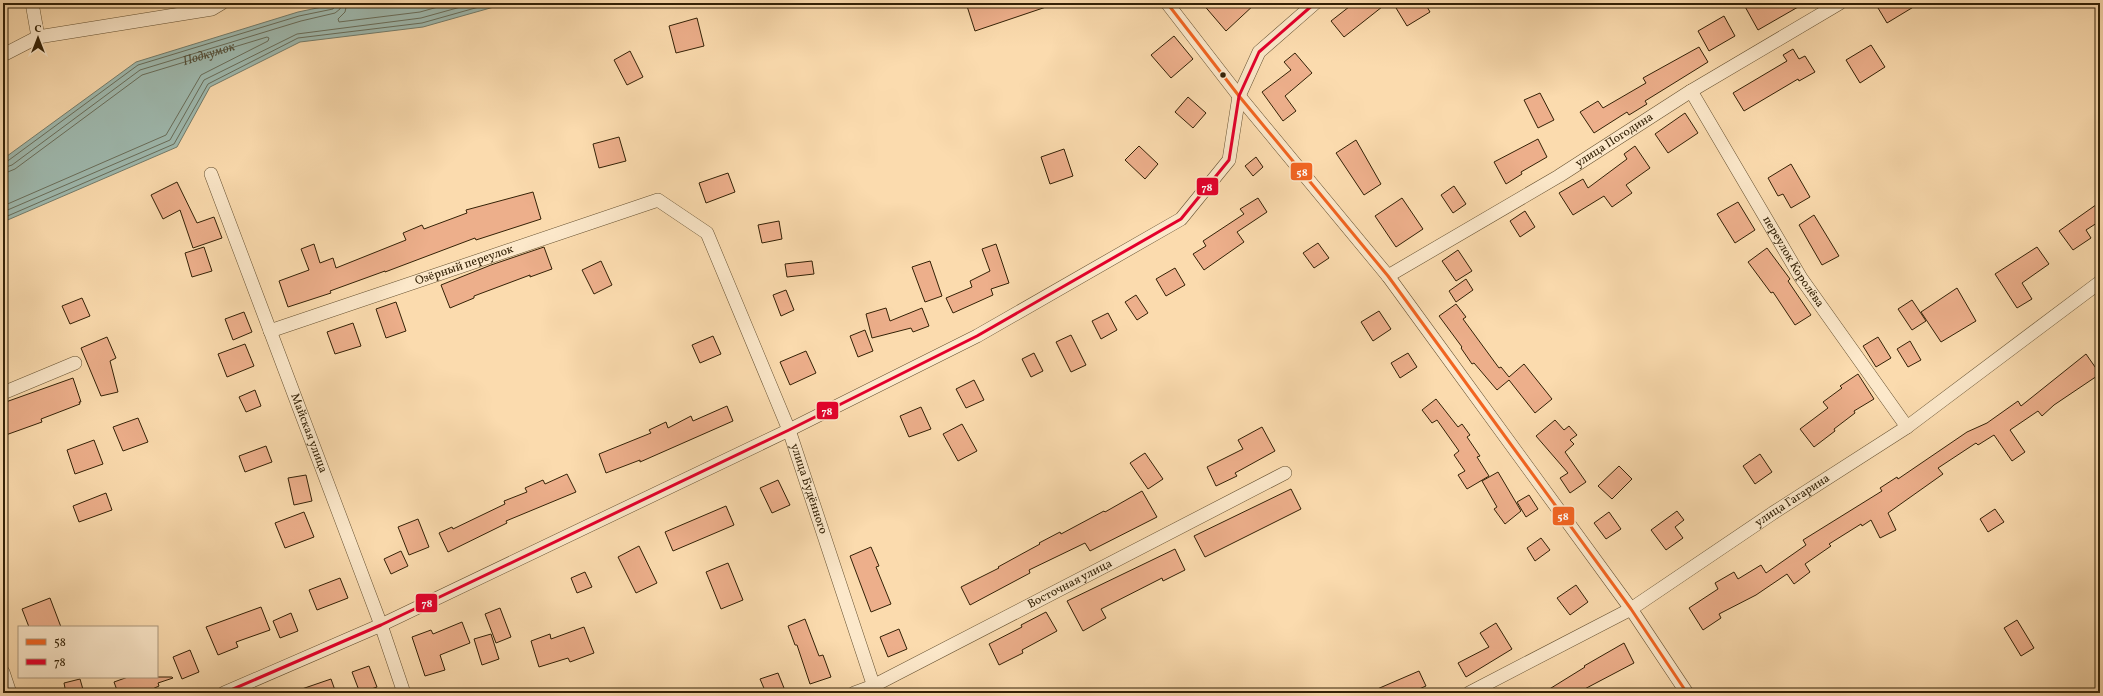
<svg xmlns="http://www.w3.org/2000/svg" width="2103" height="696" font-family="Vollkorn,serif">
	<style>
		.water { fill: #9fbab0; stroke: #747d6c }
		.lines { fill: none; stroke-linecap: round; stroke-linejoin: round }
		.shore { stroke: #696e5b; stroke-width: 1 }
		.building { fill: #edaf8b; stroke: #332106 }
		.minor-casing { stroke: #655030; stroke-width: 14 }
		.minor { stroke: #fce8ca; stroke-width: 13 }
		.bus-1-casing { stroke: #fce8ca; stroke-width: 6 }
		.bus-2-casing { stroke: #fce8ca; stroke-width: 6 }
		.bus-1 { stroke: #f26522; stroke-width: 3 }
		.bus-2 { stroke: #e4002b; stroke-width: 3 }
		.bus-dot { fill: #332106; stroke: #fce8ca; stroke-width: 1.5 }
		.labels { text-anchor: middle; dominant-baseline: central; stroke-width: 3.5; stroke-linejoin: round; paint-order: stroke }
		.street-label { font-size: 12px; fill: #332106; stroke: #fce8ca }
		.water-label { font-size: 13px; font-style: italic; fill: #534f39; stroke: #fce8ca }
		.line-badge { stroke: #fce8ca; stroke-width: 1.5 }
		.badge-label { font-size: 11px; text-anchor: middle; font-weight: bold; fill: #fff }
	</style>
	<rect width="100%" height="100%" fill="#fbdbae"/>
	<filter id="stains"><feTurbulence type="fractalNoise" baseFrequency=".005" numOctaves="4"/><feColorMatrix values="0 0 0 0 .2 0 0 0 0 .09 0 0 0 0 .02 0 0 0 .5 -.17"/></filter>
	<radialGradient id="worn" r=".72"><stop offset=".6" stop-color="#630" stop-opacity="0"/><stop offset="1" stop-color="#630" stop-opacity=".3"/></radialGradient>
	<path class="water" d="M341 3H508L423 27 300 42 210 87 177 147 3 222V159L136 62 298 12Z"/>
	<g class="lines">
		<g class="shore">
			<path d="M347 3 345 12 338 19 339 22 420 12 452 3"/>
			<path d="M3 163 9 160 138 65 299 16 333 9 336 3"/>
			<path d="M3 168 12 165 140 70 301 21 335 13 340 9 341 3"/>
			<path id="s1" d="M3 174 15 169 142 75 267 37 269 38 268 41 201 75 166 135 3 206"/>
			<path d="M3 212 170 140 204 80 297 34 421 18 475 3"/>
			<path d="M3 218 174 144 208 84 298 38 422 23 493 3"/>
		</g>
	</g>
	<path class="building" d="M966 3H1051L1052 5 975 31Z
		M1202 3H1256L1226 31Z
		M1354 3H1387L1344 37 1331 21Z
		M1393 3H1425L1430 12 1407 26Z
		M1743 3H1805L1758 30Z
		M1875 3H1920L1887 23Z
		M1724 16 1735 36 1709 51 1698 31Z
		M697 18 704 46 676 53 669 26Z
		M1174 36 1193 59 1171 78 1151 55Z
		M1871 45 1885 67 1860 83 1846 60Z
		M1699 47 1708 62 1645 101 1647 104 1629 115 1627 112 1594 133 1580 112 1598 101 1603 108 1646 83 1643 78Z
		M1793 49 1799 59 1805 56 1815 72 1799 81 1798 79 1744 111 1733 93 1787 61 1783 55Z
		M630 51 643 77 627 85 614 60Z
		M1295 53 1312 73 1285 96 1296 111 1283 121 1262 92 1291 70 1284 62Z
		M1540 93 1554 120 1538 128 1524 100Z
		M1188 97 1206 113 1193 128 1175 112Z
		M1685 113 1698 133 1668 153 1655 134Z
		M619 137 626 161 599 168 593 144Z
		M1538 139 1547 157 1521 172 1522 174 1506 184 1494 162Z
		M1356 140 1381 184 1364 195 1336 153Z
		M1139 146 1158 164 1145 179 1125 160Z
		M1635 146 1650 168 1626 185 1632 193 1612 207 1604 196 1573 215 1559 193 1583 179 1588 188 1627 159 1624 154Z
		M1064 149 1073 176 1050 184 1041 157Z
		M1256 157 1263 167 1253 176 1245 166Z
		M1791 164 1810 197 1791 208 1783 194 1778 196 1768 178Z
		M728 173 735 192 706 203 699 183Z
		M177 182 197 223 214 217 222 238 193 248 180 210 163 219 151 195Z
		M1454 186 1466 204 1453 213 1441 195Z
		M533 192 541 219 476 240 475 238 385 272V271L330 291 331 293 288 307 279 281 309 270 301 249 314 244 320 263 333 258 336 268 406 240 403 233 422 225 424 229 467 213 466 210Z
		M1258 198 1267 212 1237 232 1244 242 1204 270 1193 254 1206 246 1203 241 1244 214 1240 209Z
		M1402 198 1423 229 1396 247 1375 216Z
		M1738 202 1755 230 1735 243 1717 214Z
		M2100 202V221L2086 230 2091 238 2073 250 2059 231Z
		M1525 211 1535 227 1520 237 1510 221Z
		M1814 215 1839 256 1822 265 1799 225Z
		M779 221 782 239 762 243 758 225Z
		M1318 243 1329 258 1314 268 1303 253Z
		M996 244 1009 283 991 289 993 295 953 313 946 298 972 287 970 281 990 271 982 249Z
		M204 247 212 271 192 277 185 253Z
		M544 247 552 269 530 277V275L474 296V298L450 308 441 285 491 265Z
		M2037 247 2049 264 2022 283 2032 299 2017 308 1995 274Z
		M1767 248 1790 279 1788 281 1811 315 1795 325 1773 292 1771 293 1748 262Z
		M1458 250 1472 271 1456 281 1442 261Z
		M601 261 612 285 594 294 582 270Z
		M812 261 814 274 787 277 785 264Z
		M930 261 942 296 925 302 912 267Z
		M1175 268 1185 285 1166 296 1156 279Z
		M1466 279 1473 290 1456 302 1449 291Z
		M1957 288 1976 321 1941 342 1921 312Z
		M786 290 794 310 781 316 773 295Z
		M1136 295 1148 313 1137 320 1125 302Z
		M82 298 90 316 70 324 62 306Z
		M1912 300 1926 321 1912 330 1898 309Z
		M396 302 406 331 386 338 376 309Z
		M1456 304 1466 317 1463 319 1499 368 1501 367 1509 377 1524 364 1552 399 1535 413 1509 380 1497 390 1474 363 1472 364 1461 348 1462 347 1439 316Z
		M886 308 890 321 922 308 929 326 913 332 911 328 872 338 866 314Z
		M1379 311 1391 329 1373 341 1361 322Z
		M244 312 252 332 233 340 225 319Z
		M1108 313 1117 330 1101 339 1092 321Z
		M353 323 361 346 335 354 327 332Z
		M865 330 873 351 858 357 850 336Z
		M1071 335 1086 365 1071 372 1056 342Z
		M713 336 721 354 700 363 692 345Z
		M107 337 116 358 110 361 118 392 101 396 81 348Z
		M1878 337 1891 358 1876 367 1863 346Z
		M1910 341 1921 360 1908 367 1897 349Z
		M245 344 254 366 227 377 218 354Z
		M806 351 816 373 790 385 780 362Z
		M1034 353 1043 371 1031 377 1022 359Z
		M1408 353 1417 367 1400 378 1391 363Z
		M2086 354 2100 374 2054 405 2042 416 2038 411 2010 430 2025 452 2012 461 1994 435 1978 445 1976 443 1938 468 1943 474 1888 513 1896 530 1880 538 1871 520 1862 526 1861 524 1829 544 1831 546 1805 564 1810 572 1794 584 1787 574 1756 595 1719 614 1721 618 1703 630 1689 608 1718 589 1715 583 1734 572 1738 579 1761 565 1766 573 1806 545 1803 540 1882 491 1880 488 1897 477 1898 479 1967 432 1987 423 2018 401 2021 406Z
		M1858 374 1874 399 1854 411 1855 413 1834 429 1835 431 1814 447 1800 429 1828 408 1823 402 1842 388 1840 386Z
		M73 378 81 402H79L80 404 41 419 42 422 3 436V403Z
		M974 380 984 400 966 408 956 389Z
		M255 390 261 406 246 412 239 397Z
		M1436 399 1458 427 1462 424 1470 435 1467 437 1480 456 1477 457 1489 476 1467 489 1458 475 1465 471 1454 455 1459 451 1437 420 1432 423 1422 410Z
		M727 406 733 421 640 462V460L606 473 599 454 651 433 649 430 666 422 668 428 691 416 693 421Z
		M921 407 931 429 909 437 900 416Z
		M138 418 148 442 123 451 113 427Z
		M1555 420 1564 430 1569 426 1577 435 1570 440 1574 444 1565 452 1586 482 1570 493 1560 478 1568 473 1536 436Z
		M962 424 977 451 958 461 943 434Z
		M1262 427 1275 451 1235 473 1237 476 1216 486 1207 467 1243 449 1238 440Z
		M94 440 103 464 75 474 67 450Z
		M266 446 272 462 245 472 239 456Z
		M1145 453 1163 479 1148 489 1130 463Z
		M1760 454 1772 472 1755 484 1743 466Z
		M1619 466 1632 479 1612 499 1598 486Z
		M1498 472 1521 511 1505 524 1494 509 1497 507 1482 481Z
		M567 474 576 492 506 521 507 523 448 552 439 533 452 527 453 529 505 504 504 501 527 492 525 488 543 480 545 484Z
		M306 475 312 501 294 505 288 478Z
		M778 480 790 505 772 513 760 488Z
		M1291 489 1301 509 1205 557 1194 536Z
		M1142 491 1157 517 1090 551 1085 543 1029 570 1030 573 970 605 961 587 999 568 998 567 1040 544 1039 543 1060 532 1061 534 1104 511 1105 512Z
		M106 493 112 510 79 522 73 506Z
		M1529 495 1538 509 1526 517 1517 502Z
		M726 506 734 525 673 551 665 532Z
		M1995 509 2004 522 1988 532 1980 519Z
		M1677 511 1684 520 1675 527 1683 538 1666 550 1651 530Z
		M304 512 314 537 285 548 275 523Z
		M1609 512 1621 529 1606 539 1594 523Z
		M418 519 429 547 409 555 398 527Z
		M1541 538 1550 550 1535 561 1527 548Z
		M639 546 657 583 636 593 618 557Z
		M871 547 879 566 876 567 891 604 871 612 850 556Z
		M1175 549 1185 570 1163 581 1162 578 1101 609 1106 618 1083 631 1067 601Z
		M401 551 408 566 391 574 384 559Z
		M728 563 743 600 721 609 706 572Z
		M585 572 592 587 577 593 571 578Z
		M340 578 348 598 317 610 309 590Z
		M1576 585 1588 602 1570 615 1557 598Z
		M50 598 61 627H29L22 609Z
		M261 607 270 630 236 642 238 647 218 655 206 627Z
		M500 608 511 637 496 643 485 614Z
		M1046 612 1057 631 1022 650 1023 653 999 665 989 644 1022 627 1021 625Z
		M291 613 298 631 280 638 273 621Z
		M805 619 819 656 823 655 831 677 810 684 797 645H795L788 626Z
		M2017 620 2034 648 2021 656 2004 628Z
		M462 622 470 643 440 655 445 670 425 676 412 637 431 630 433 634Z
		M1496 623 1512 649 1466 677 1458 663 1489 647 1480 633Z
		M584 627 594 653 570 662 568 658 539 667 531 641 550 634 551 639Z
		M899 629 907 649 888 657 880 637Z
		M491 634 499 659 482 665 474 639Z
		M1624 643 1634 663 1577 693H1543L1585 667 1584 666Z
		M190 650 199 672 182 679 173 657Z
		M369 666 377 687 360 693 352 672Z
		M1419 671 1426 686 1410 693H1368Z
		M778 673 786 693H766L760 679Z
		M128 677H172L173 678 158 683 159 686 146 692 144 689 134 693H118L114 682Z
		M80 679 84 693H66L64 683Z
		M331 679 336 693H297L296 691Z"/>
	<g class="lines">
		<defs>
			<g id="minor">
				<path d="M1167 3 1239 96 1388 276 1631 609 1687 693"/>
				<path d="M38 37 212 9 222 3"/>
				<path d="M3 55 38 37 32 3"/>
				<path id="s2" d="M1691 91 1801 278 1907 427"/>
				<path id="s3" d="M211 174 381 625 404 693"/>
				<path id="s4" d="M1388 276 1559 176 1691 91 1840 3"/>
				<path id="s5" d="M270 331 658 200 707 233 789 430 876 693"/>
				<path d="M3 393 75 363"/>
				<path d="M3 672 10 693"/>
				<path d="M224 693 381 625 789 430 977 336 1181 219 1229 160 1239 96 1259 52 1315 3"/>
				<path id="s6" d="M854 693 873 686 1285 473"/>
				<path id="s7" d="M1469 693 1631 609 1773 513 1907 427 2100 282"/>
			</g>
		</defs>
		<use href="#minor" class="minor-casing"/>
		<use href="#minor" class="minor"/>
		<defs>
			<path id="bus-1" d="M1167 3 1239 96 1388 276 1631 609 1687 693"/>
			<path id="bus-2" d="M224 693 381 625 789 430 977 336 1181 219 1229 160 1239 96 1259 52 1315 3"/>
		</defs>
		<use href="#bus-1" class="bus-1-casing"/>
		<use href="#bus-2" class="bus-2-casing"/>
		<use href="#bus-1" class="bus-1"/>
		<use href="#bus-2" class="bus-2"/>
	</g>
	<circle class="bus-dot" cx="1223" cy="75" r="3.5"/>
	<g class="labels">
		<g class="street-label">
			<text stroke="none"><textPath href="#s4" startOffset="264">улица Погодина</textPath></text>
			<text stroke="none"><textPath href="#s2" startOffset="199">переулок Королёва</textPath></text>
			<text stroke="none"><textPath href="#s5" startOffset="205">Озёрный переулок</textPath></text>
			<text stroke="none"><textPath href="#s3" startOffset="277">Майская улица</textPath></text>
			<text stroke="none"><textPath href="#s5" startOffset="744">улица Будённого</textPath></text>
			<text stroke="none"><textPath href="#s7" startOffset="377">улица Гагарина</textPath></text>
			<text stroke="none"><textPath href="#s6" startOffset="242">Восточная улица</textPath></text>
		</g>
		<g class="water-label">
			<text stroke="none"><textPath href="#s1" startOffset="241">Подкумок</textPath></text>
		</g>
	</g>
	<g class="line-badge">
		<rect x="1290" y="162" width="23" height="19" rx="4" fill="#f26522"/>
		<rect x="1196" y="177" width="23" height="19" rx="4" fill="#e4002b"/>
		<rect x="816" y="401" width="23" height="19" rx="4" fill="#e4002b"/>
		<rect x="1552" y="506" width="23" height="20" rx="4" fill="#f26522"/>
		<rect x="415" y="593" width="23" height="20" rx="4" fill="#e4002b"/>
	</g>
	<g class="badge-label">
		<text x="1302" y="176">58</text>
		<text x="1207" y="191">78</text>
		<text x="827" y="415">78</text>
		<text x="1563" y="520">58</text>
		<text x="427" y="607">78</text>
	</g>
	<rect width="2103" height="696" fill="none" stroke="#fbdbae" stroke-width="16"/>
	<rect x="4" y="4" width="2095" height="688" fill="none" stroke="#332106" stroke-width="2"/>
	<rect x="8" y="8" width="2087" height="680" fill="none" stroke="#332106"/>
	<rect x="18" y="626" width="140" height="52" fill="#fce8ca" stroke="#ac987c"/>
	<rect x="26" y="639" width="20" height="6" fill="#f26522" stroke="#ac987c"/>
	<text x="54" y="646" font-size="12" fill="#332106">58</text>
	<rect x="26" y="659" width="20" height="6" fill="#e4002b" stroke="#ac987c"/>
	<text x="54" y="666" font-size="12" fill="#332106">78</text>
	<g transform="translate(38 38)" stroke="#fce8ca" stroke-width="3" paint-order="stroke">
	<path d="M0-3L7 15L0 10L-7 15Z" fill="#332106"/>
	<text y="-6" font-size="11" font-weight="bold" text-anchor="middle" fill="#332106">С</text>
	</g>
	<rect width="100%" height="100%" filter="url(#stains)"/>
	<rect width="100%" height="100%" fill="url(#worn)"/>
</svg>
